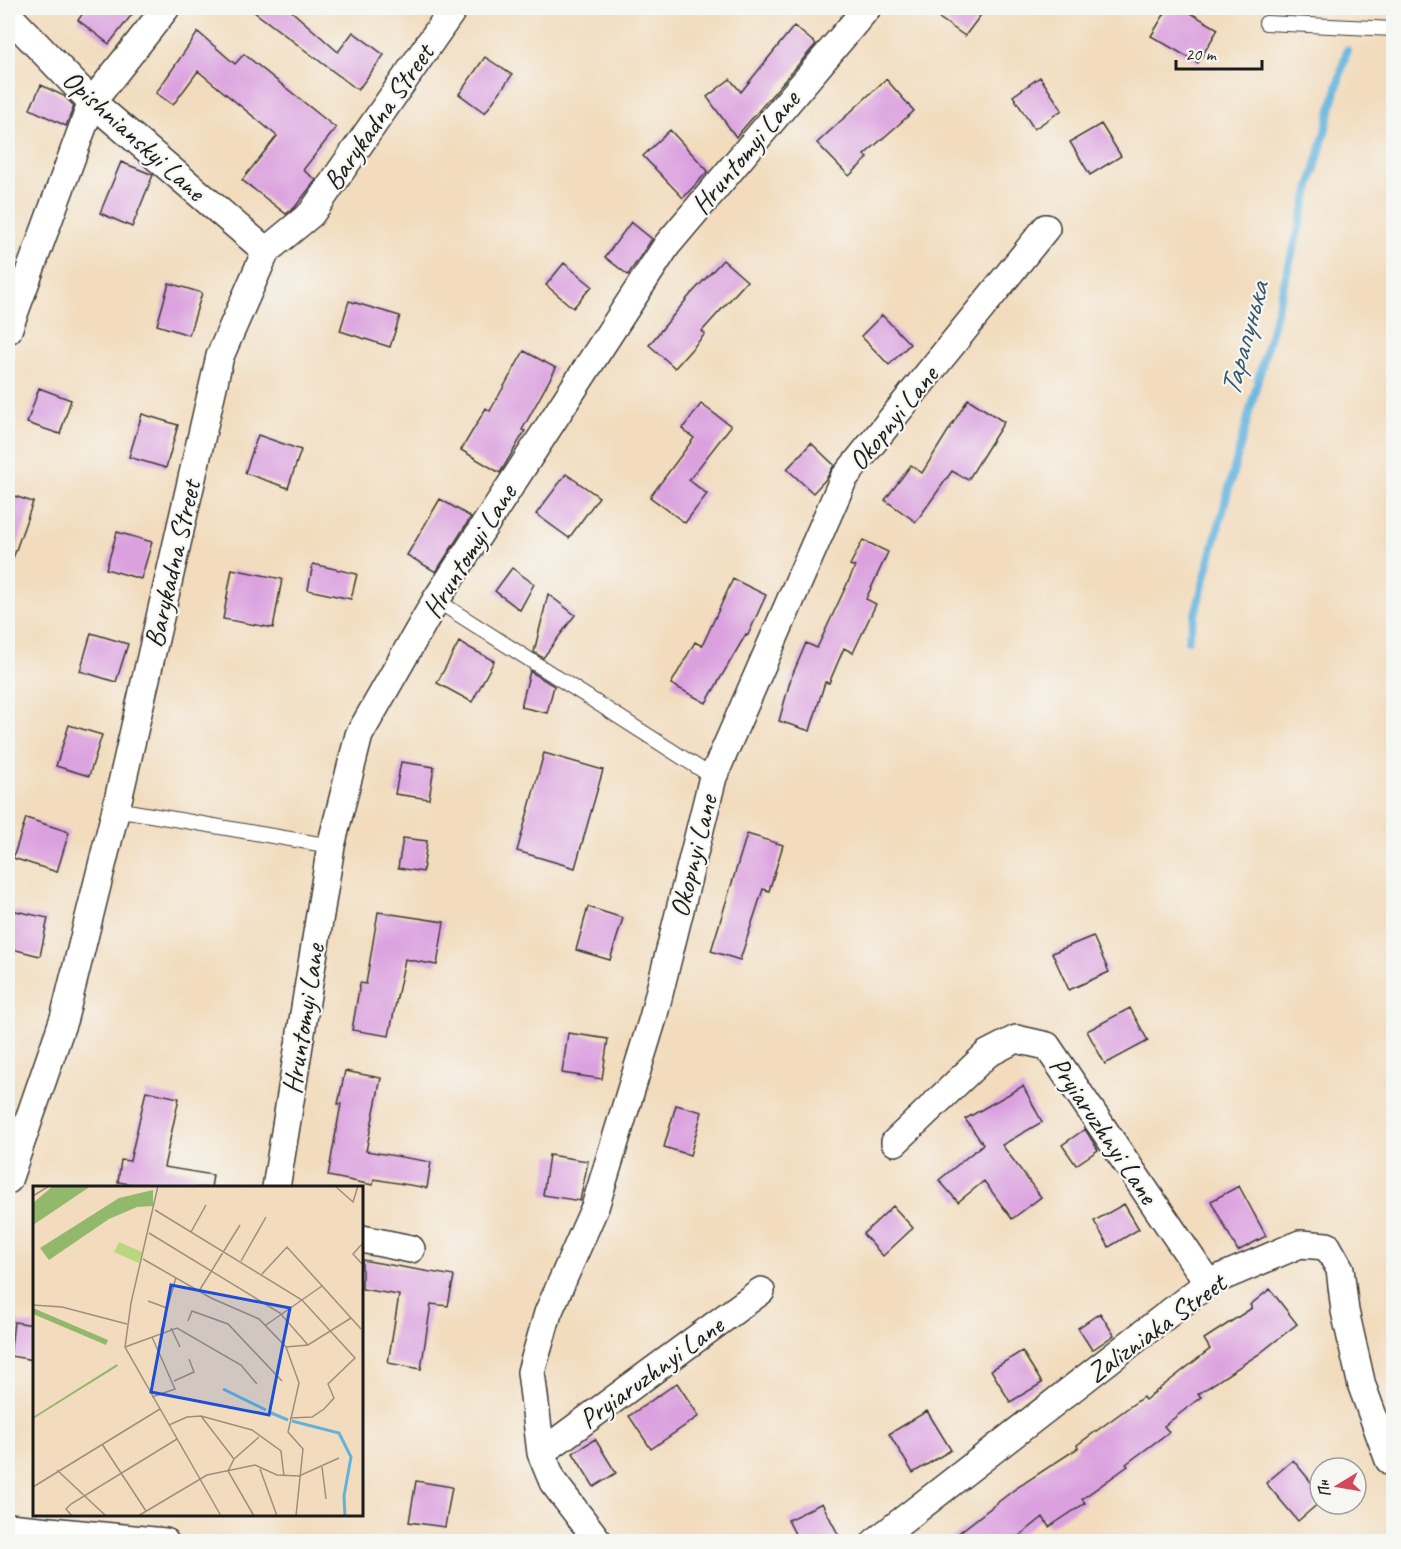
<svg xmlns="http://www.w3.org/2000/svg" width="1401" height="1549" font-family="Caveat,sans-serif">
	<style>
		.lines { fill: none; stroke-linecap: round; stroke-linejoin: round }
		.stream { stroke: #61b3dd; stroke-width: 8 }
		.building { fill: #dba1df }
		.service-casing { stroke: #3c3934; stroke-width: 16 }
		.minor-casing { stroke: #3c3934; stroke-width: 30 }
		.service { stroke: #fff; stroke-width: 14 }
		.minor { stroke: #fff; stroke-width: 27 }
		.labels { text-anchor: middle; dominant-baseline: central; stroke-width: 4.5; stroke-linejoin: round; paint-order: stroke }
		.street-label { font-size: 28px; fill: #1c1c1c; stroke: #f6f6f2 }
		.water-label { font-size: 30px; font-style: italic; fill: #385869; stroke: #f6f6f2 }
		.inset-river { fill: none; stroke: #61b3dd; stroke-width: 3 }
		.inset-road { fill: none; stroke: #9c8f7d; stroke-width: 1.5 }
		.view { fill: #1d4ed8; fill-opacity: 0.15; stroke: #1d4ed8; stroke-width: 3 }
		.inset-edge { fill: none; stroke: #1c1c1c; stroke-width: 3 }
	</style>
	<rect width="100%" height="100%" fill="#f6f6f2"/>
	<filter id="ink" filterUnits="userSpaceOnUse"><feTurbulence type="fractalNoise" baseFrequency=".0167" numOctaves="2"/><feDisplacementMap in="SourceGraphic" scale="12" xChannelSelector="R" yChannelSelector="G"/><feConvolveMatrix kernelMatrix="1 2 1 2 8 2 1 2 1" color-interpolation-filters="sRGB"/></filter>
	<filter id="wash" filterUnits="userSpaceOnUse"><feTurbulence type="fractalNoise" baseFrequency=".008" numOctaves="4" result="noise"/><feDisplacementMap in="SourceGraphic" scale="24" xChannelSelector="R" yChannelSelector="G"/><feGaussianBlur stdDeviation="1.35" result="paint"/><feColorMatrix in="noise" values="0 0 0 0 0 0 0 0 0 0 0 0 0 0 0 0 0 1.4 0 .05"/><feComposite in="paint" operator="in"/></filter>
	<g filter="url(#wash)">
		<rect width="100%" height="100%" fill="#f2dcbd"/>
		<g class="lines">
			<path class="stream" d="M1188 640 1347 50"/>
		</g>
		<g id="blocks">
			<path class="building" d="M87 8H137L109 44 78 20Z
				M249 8H288L338 52 353 32 384 55 358 90Z
				M925 8H986L965 36Z
				M1168 8H1182L1218 29 1198 63 1151 36Z
				M794 26 816 44 736 137 707 97 730 79 741 92Z
				M198 32 235 64 244 54 336 128 303 170 316 180 295 207 286 214 242 180 277 136 198 71 173 105 156 93Z
				M485 57 512 75 485 113 459 94Z
				M1040 77 1062 110 1034 129 1013 96Z
				M886 79 914 111 864 155 868 158 849 176 817 143Z
				M41 85 64 96 74 106 66 126 30 109Z
				M1101 124 1121 156 1090 175 1070 142Z
				M670 130 708 171 683 198 643 156Z
				M121 162 153 175 132 227 100 213Z
				M631 222 652 239 628 275 605 257Z
				M723 260 747 281 702 331 705 334 675 368 649 345 690 295Z
				M564 263 592 286 573 308 546 285Z
				M169 283 202 293 189 335 157 325Z
				M349 301 400 316 390 347 340 331Z
				M882 315 910 344 889 365 861 336Z
				M524 351 556 368 522 430 525 431 500 473 461 450 486 408 490 411Z
				M39 388 71 400 60 434 27 423Z
				M968 399 1004 422 968 480 952 471 916 522 885 500 911 465 922 473Z
				M701 404 731 426 689 480 707 494 685 523 650 497 694 438 682 429Z
				M142 414 178 425 166 468 129 457Z
				M258 435 301 450 288 488 245 473Z
				M811 443 834 465 826 479 813 493 787 469Z
				M566 474 599 497 569 538 536 514Z
				M8 494 33 502 11 564H8Z
				M440 499 471 517 436 572 407 555Z
				M117 532 152 542 141 579 106 569Z
				M863 540 888 552 866 599 876 604 853 653 844 648 829 683 825 682 810 731 779 721 791 678 806 643 817 648 855 567 850 565Z
				M313 564 357 574 351 599 308 590Z
				M512 568 534 584 520 610 495 591Z
				M232 569 282 579 273 628 223 619Z
				M733 579 766 595 748 635 746 634 706 703 671 684 695 642 702 646Z
				M548 594 575 615 543 658 534 652Z
				M91 633 128 644 116 682 80 671Z
				M459 642 494 661 472 702 437 683Z
				M530 671 554 686 547 713 521 707Z
				M69 725 102 735 89 776 56 766Z
				M544 753 603 770 575 868 517 851Z
				M401 762 434 767 429 799 395 794Z
				M26 818 69 832 57 872 13 858Z
				M747 834 783 845 769 891 763 889 740 960 711 951Z
				M403 838 427 841 423 872 398 868Z
				M588 907 623 918 610 960 576 950Z
				M11 910 48 918 40 956 8 948V928Z
				M378 912 444 922 437 965 405 959 389 1036 352 1030 360 983 366 984Z
				M1093 936 1109 972 1069 990 1052 953Z
				M1130 1008 1148 1041 1105 1064 1087 1031Z
				M568 1033 608 1039 602 1079 562 1073Z
				M345 1071 381 1078 366 1151 431 1162 427 1188 374 1179 373 1185 328 1176 341 1104H338Z
				M1023 1086 1042 1122 1002 1145 1041 1197 1012 1219 984 1181 958 1202 939 1180 983 1144 965 1119Z
				M146 1091 179 1098 164 1167 213 1175 211 1188H154L118 1182 121 1160 130 1161Z
				M676 1105 702 1112 690 1155 664 1147Z
				M1085 1129 1098 1150 1076 1165 1062 1145Z
				M549 1155 588 1161 580 1201 543 1195Z
				M1239 1186 1266 1236 1238 1251 1211 1201Z
				M1124 1204 1139 1229 1109 1247 1094 1221Z
				M893 1206 913 1228 883 1256 863 1234Z
				M362 1260 454 1276 448 1306 431 1304 421 1369 388 1363 399 1295 362 1289Z
				M1270 1289 1297 1324 1259 1354 1198 1394 1201 1397 1164 1426 1169 1432 1126 1464 1128 1466 1082 1499 1085 1503 1049 1527 1043 1517 1012 1542H947L1015 1489 1078 1448 1077 1445 1143 1397 1145 1400 1210 1349 1204 1339 1252 1308 1250 1305Z
				M1100 1313 1114 1335 1092 1350 1078 1328Z
				M14 1322 34 1325V1360L10 1356Z
				M1022 1351 1042 1383 1010 1402 991 1370Z
				M677 1383 699 1416 651 1449 629 1416Z
				M927 1411 951 1450 913 1473 889 1434Z
				M595 1439 616 1473 594 1487 573 1453Z
				M1293 1460 1320 1493V1502L1298 1521 1266 1483Z
				M416 1481 452 1487 445 1527 409 1522Z
				M822 1503 842 1542H799L788 1520Z"/>
		</g>
	</g>
	<g filter="url(#ink)">
		<use href="#blocks" fill-opacity="0" stroke="#3c3934" stroke-width="1.5"/>
		<g class="lines">
			<defs>
				<path id="service" d="M1266 23 1394 29
					M436 600 713 777
					M116 809 331 846"/>
				<path id="minor" d="M8 15 92 102 266 251
					M8 330 92 102 166 8
					M895 1142 987 1054 1016 1039 1047 1046 1208 1283
					M8 1180 64 1018 116 809 220 356 266 251 311 214 454 8
					M276 1188 331 846 359 735 436 600 667 245 867 8
					M362 1239 411 1249
					M541 1453 761 1291
					M8 1527 165 1542
					M599 1542 553 1482 541 1453 531 1372 548 1313 595 1207 653 1018 713 777 844 478 1046 228
					M875 1542 1208 1283 1300 1244 1327 1246 1340 1269 1345 1311 1362 1386 1389 1460 1394 1464"/>
			</defs>
			<use href="#service" class="service-casing"/>
			<use href="#minor" class="minor-casing"/>
			<use href="#service" class="service"/>
			<use href="#minor" class="minor"/>
		</g>
	</g>
	<g class="labels">
		<g class="street-label">
			<text transform="translate(378 117) rotate(-55)">Barykadna Street</text>
			<text transform="translate(134 135) rotate(42)">Opishnianskyi Lane</text>
			<text transform="translate(745 152) rotate(-50)">Hruntomyi Lane</text>
			<text transform="translate(893 418) rotate(-51)">Okopnyi Lane</text>
			<text transform="translate(469 551) rotate(-58)">Hruntomyi Lane</text>
			<text transform="translate(172 564) rotate(-77)">Barykadna Street</text>
			<text transform="translate(693 856) rotate(-76)">Okopnyi Lane</text>
			<text transform="translate(303 1019) rotate(-81)">Hruntomyi Lane</text>
			<text transform="translate(1104 1130) rotate(56)">Pryiaruzhnyi Lane</text>
			<text transform="translate(1156 1328) rotate(-36)">Zalizniaka Street</text>
			<text transform="translate(651 1372) rotate(-36)">Pryiaruzhnyi Lane</text>
		</g>
		<g class="water-label">
			<text transform="translate(1244 339) rotate(-75)">Тарапунька</text>
		</g>
	</g>
	<g transform="translate(33 1186)">
		<rect width="330" height="330" fill="#f2dcbd"/>
		<path d="M86 56 109 66 106 77 81 66Z" fill="#b9d77d"/>
		<path d="M20 0H58L0 39V17ZM120 4V20L104 21 76 33 16 74 7 62 86 12ZM0 122 75 154 73 159 0 128ZM84 178 85 180 0 233V231Z" fill="#92b86c"/>
		<path class="inset-river" d="M190 203 233 224M236 226 255 234M259 235 306 247 318 271 311 310 312 330"/>
		<path class="inset-road" d="M125 0 98 117 92 161 188 330M302 0 320 16 325 0M0 10 16 0M122 24 269 114 322 172 295 198 301 212 291 223 279 231 257 232M158 46 173 19M116 47 247 127 275 159M330 57 320 68 330 79M110 73 178 112 226 133 253 161 266 197 255 246 270 263 263 330M208 75 233 31M229 88 254 61 328 143M166 105 207 39M115 115 134 122M0 119 29 121 94 138M155 135 159 125 195 138 249 195M233 139 289 100M138 142 147 161M128 145 143 91M119 151 142 203 119 211M92 161 144 142 208 179 224 198M253 161 275 159 318 132M141 195 161 186 156 173M168 230 201 273 195 285 221 330M136 239 154 231 168 230 219 244 248 265 251 290M69 258 113 325M201 273 226 251M289 281 293 313M227 283 244 330M24 284 73 330M0 301 127 223M39 330 33 323 38 318 144 253M105 330 174 289 222 279 244 289 266 290 306 272"/>
		<path class="view" d="M138 99 257 122 236 229 118 206Z"/>
		<rect width="330" height="330" class="inset-edge"/>
	</g>
	<rect width="1401" height="1549" fill="none" stroke="#f6f6f2" stroke-width="30"/>
	<g transform="translate(1338 1486) rotate(259)"><circle r="28" fill="#f6f6f2" stroke="#9f9f9c" stroke-width="1.5"/>
	<path d="M0-4.5L10 22L0 15L-10 22Z" fill="#d1495b"/>
	<text y="-9" font-size="16" font-weight="bold" text-anchor="middle" fill="#1c1c1c">Пн</text>
	</g>
	<path d="M1176 60v9h86v-9" fill="none" stroke="#1c1c1c" stroke-width="3"/>
	<text x="1185" y="60" font-size="18" fill="#1c1c1c" stroke="#f6f6f2" stroke-width="4.5" paint-order="stroke">20 m</text>
</svg>
